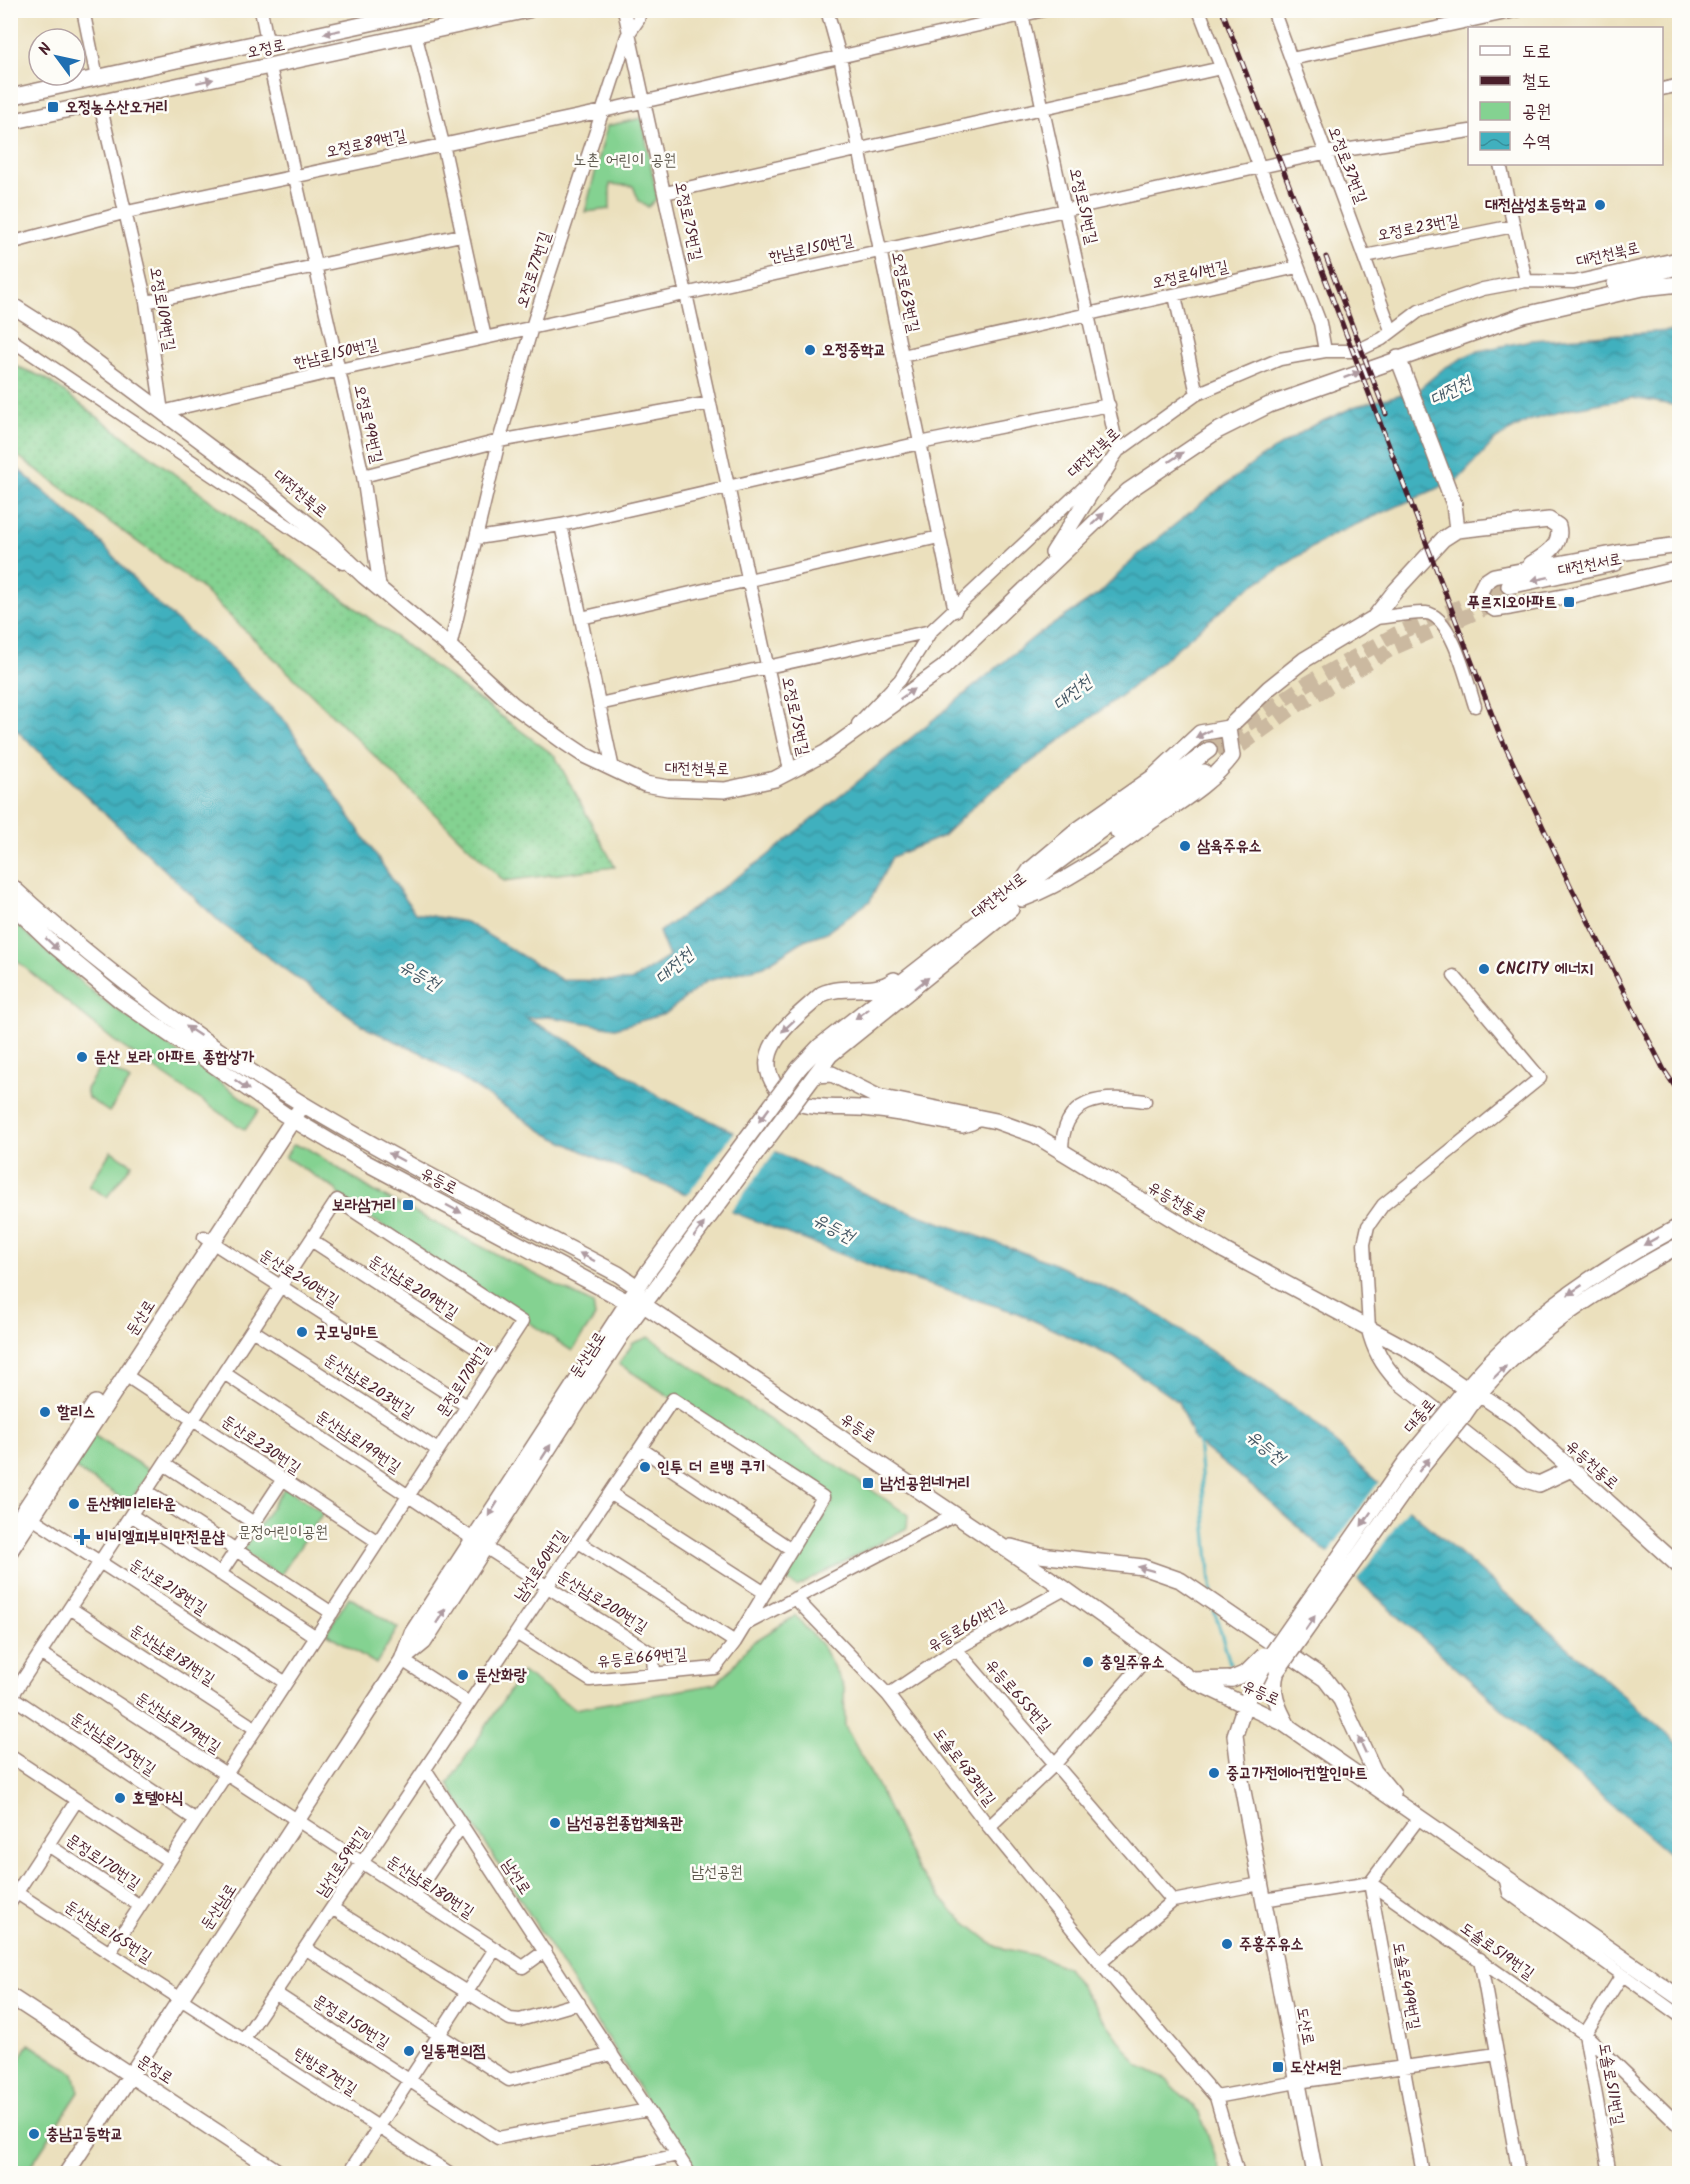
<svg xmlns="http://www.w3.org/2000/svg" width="1690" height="2184" font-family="Kalam,'Poor Story',sans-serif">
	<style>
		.grass { fill: url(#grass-dots); stroke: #67785e; stroke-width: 1.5 }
		.green { fill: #84d291; stroke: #67785e; stroke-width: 1.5 }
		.water { fill: url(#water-waves); stroke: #466874; stroke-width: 1.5 }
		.pier { fill: #ebe0bd }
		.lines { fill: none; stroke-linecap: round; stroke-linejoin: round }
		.stream { stroke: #41b0be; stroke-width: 3 }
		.major-tunnel { stroke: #cbb9a0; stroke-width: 15; stroke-dasharray: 15 8; stroke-linecap: butt }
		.minor-casing { stroke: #9a8074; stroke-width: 15 }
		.major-casing { stroke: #9a8074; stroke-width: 18 }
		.minor { stroke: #fff; stroke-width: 12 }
		.major { stroke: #fff; stroke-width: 15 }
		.rail-casing { stroke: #4a1f2b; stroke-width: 5 }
		.rail { stroke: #fdfcf7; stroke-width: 3; stroke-dasharray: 9; stroke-linecap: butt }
		.major-bridge-casing { stroke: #9a8074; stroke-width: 18; stroke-linecap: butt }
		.major-bridge { stroke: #fff; stroke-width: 15 }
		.oneway { fill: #ae9aa0 }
		.poi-dot { fill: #1f6fb2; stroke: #fdfcf7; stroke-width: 2 }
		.labels { text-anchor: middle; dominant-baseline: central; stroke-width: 5; stroke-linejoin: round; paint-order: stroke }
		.street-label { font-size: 16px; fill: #4a1f2b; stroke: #fdfcf7 }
		.poi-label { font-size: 16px; font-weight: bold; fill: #4a1f2b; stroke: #fdfcf7; text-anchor: start }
		.park-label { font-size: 16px; fill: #5b554a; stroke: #fdfcf7 }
		.water-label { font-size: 18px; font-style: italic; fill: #465966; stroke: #fdfcf7 }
	</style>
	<defs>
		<pattern id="grass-dots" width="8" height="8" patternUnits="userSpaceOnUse" patternTransform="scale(1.5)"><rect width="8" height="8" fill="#84d291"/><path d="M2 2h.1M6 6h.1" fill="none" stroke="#74b47d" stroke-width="1.8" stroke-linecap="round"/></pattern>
		<pattern id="water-waves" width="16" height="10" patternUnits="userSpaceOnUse" patternTransform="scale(1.5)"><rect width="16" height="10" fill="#41b0be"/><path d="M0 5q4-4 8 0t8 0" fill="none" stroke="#388f9b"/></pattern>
	</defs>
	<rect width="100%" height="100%" fill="#fdfcf7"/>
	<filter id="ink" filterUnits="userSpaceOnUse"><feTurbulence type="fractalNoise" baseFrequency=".0167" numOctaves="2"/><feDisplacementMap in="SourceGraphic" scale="12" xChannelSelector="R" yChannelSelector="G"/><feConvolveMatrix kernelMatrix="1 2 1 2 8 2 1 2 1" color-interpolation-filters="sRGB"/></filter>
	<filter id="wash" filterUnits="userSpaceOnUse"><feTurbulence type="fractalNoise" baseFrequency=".008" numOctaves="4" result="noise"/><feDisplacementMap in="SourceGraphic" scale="24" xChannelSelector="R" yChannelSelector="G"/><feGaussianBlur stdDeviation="1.35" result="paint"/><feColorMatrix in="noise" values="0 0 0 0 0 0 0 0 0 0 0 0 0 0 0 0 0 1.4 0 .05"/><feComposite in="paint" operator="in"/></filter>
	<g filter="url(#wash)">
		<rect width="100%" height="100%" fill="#ebe0bd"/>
		<path class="grass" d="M11 364 45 378 555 756 615 867 504 881 200 587 11 451Z"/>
		<path class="green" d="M642 118 657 198 648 207 639 201 633 186 610 184V209L585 212 607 126Z
			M10 919 95 994 259 1110 245 1130 114 1041 11 956Z
			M103 1063 130 1081 109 1112 88 1098 86 1089Z
			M293 1145 307 1148 375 1192 593 1304 595 1317 572 1351 345 1201 335 1189 285 1157Z
			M111 1151 132 1164 107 1197 89 1186Z
			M649 1337 908 1515 907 1528 797 1587 785 1579 833 1502 619 1364 633 1343Z
			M87 1431 150 1471 129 1503 66 1463Z
			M285 1487 323 1513 280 1576 242 1551Z
			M349 1597 398 1628 376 1664 326 1633Z
			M795 1616 821 1644 844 1687 845 1726 879 1789 918 1871 955 1914 997 1947 1038 1956 1067 1968 1138 2066 1167 2080 1200 2113 1221 2173H692L448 1784 522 1672 575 1709 715 1684 732 1668 750 1644Z
			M29 2044 74 2073 79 2092 26 2173H11V2057L18 2062Z"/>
		<path class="water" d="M1670 331 1679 332V406L1632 398 1574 408 1528 421 1496 439 1459 479 1330 536 1244 591 1128 690 980 800 943 836 892 857 870 901 827 932 804 940 764 966 707 981 665 1014 615 1028 551 1017 526 1018 611 1064 658 1096 880 1201 1050 1262 1148 1308 1313 1421 1358 1465 1679 1744V1862L1572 1771 1260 1493 1194 1440 1178 1402 1113 1357 1015 1312 885 1271 616 1167 547 1134 420 1052 368 1029 222 924 11 725 10 462 95 536 150 597 217 656 285 721 415 913 466 922 562 980 631 981 669 957 659 932 766 857 1034 637 1099 594 1139 554 1204 501 1259 459 1312 426 1356 406 1418 390 1444 368 1474 352 1531 340Z"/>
		<path class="pier" d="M736 1130 777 1149 729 1214 686 1197Z
			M1380 1480 1410 1506 1356 1582 1327 1555Z"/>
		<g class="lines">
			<path class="stream" d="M1198 1440 1212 1595
				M1214 1610 1230 1663"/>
		</g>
	</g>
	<g filter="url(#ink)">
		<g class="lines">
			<path class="major-tunnel" d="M1209 750 1308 683 1396 634 1509 586
				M1222 759 1290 710 1393 648 1507 599"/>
			<defs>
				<path id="minor" d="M83 10 97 78
					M261 10 267 41
					M624 10 790 770
					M827 10 840 57 955 611
					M1021 10 1118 451
					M1199 10 1320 323 1325 351
					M1273 10 1391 330
					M416 37 443 144 485 338
					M1291 59 1520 10
					M270 67 363 476 380 589
					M1662 89 1680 85
					M100 104 146 302 162 412 339 370 1324 153 1470 131
					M1500 164 1526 281
					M665 193 1221 68
					M10 243 127 212 603 111 1044 10
					M1365 256 1513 226
					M1175 296 1197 394
					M146 302 461 235
					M10 339 343 563
					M902 356 1297 267
					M363 476 499 441 710 403
					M561 525 613 769
					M477 538 561 525 920 443 1109 405
					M581 618 939 537
					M1374 618C1391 617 1410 612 1426 613 1452 615 1468 685 1475 706
					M450 647 499 441 532 327 627 36 638 20 640 10
					M599 704 931 631
					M858 724 900 680 931 631 1109 464 1118 451 1197 394 1280 359 1325 351H1357L1382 339 1419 311 1483 289 1526 281 1574 282 1680 258
					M1062 1153C1061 1097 1101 1095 1145 1101
					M204 1237 467 1406
					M311 1240 496 1361
					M1369 1328 1364 1244 1368 1226 1383 1205 1540 1078 1454 976
					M252 1330 438 1450
					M224 1373 473 1539
					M125 1375 378 1542
					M640 1448 791 1549
					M164 1464 254 1523
					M146 1491 332 1613
					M610 1493 765 1593
					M131 1515 316 1637
					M32 1518 286 1683
					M577 1541 735 1642
					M485 1547 653 1654 654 1674
					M220 1574 283 1479
					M795 1598 888 1695 989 1827 1100 1963 1216 2097 1238 2174
					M70 1608 256 1729
					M746 1624 955 1515
					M956 1649 1173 1901
					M40 1653 523 1967 545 1951
					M402 1660 469 1703
					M888 1695 956 1649 1065 1589
					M12 1697 196 1820
					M10 1699 337 1200 522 1322 110 1952
					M10 1756 169 1861
					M425 1769 690 2174
					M1418 1819 1370 1883 1423 2174
					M989 1827 1055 1764 1152 1652
					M48 1845 140 1906
					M1505 1877 1509 1893 1680 2016
					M17 1893 451 2174
					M414 1896 462 1825
					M1263 1900 1370 1883 1585 2034 1680 2126
					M1173 1901 1260 1884
					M10 1903 77 1800
					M332 1908 510 2019 520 2020 579 2003
					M305 1948 509 2080 612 2054
					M1480 1959 1519 2174
					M1100 1963 1173 1901
					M275 1993 498 2138 648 2110
					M244 2039 673 1399 823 1497 735 1642 715 1668 590 1680 516 1633
					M1216 2097 1297 2082 1497 2054
					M348 2174 495 1949
					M591 2174 678 2155
					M1610 2174 1585 2034 1622 1975"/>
				<path id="major" d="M10 97 186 58 267 41 283 42 430 10
					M10 122 528 10
					M1615 284 1680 266
					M10 304 65 339 259 484 319 533 364 576 450 647 512 704 563 741 584 755 645 784 668 788 725 790 775 779 825 753 896 702 943 668 1128 491 1217 431 1269 405 1524 315 1642 288 1680 284
					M1457 530 1549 520 1558 526C1563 545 1546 555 1531 564
					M1680 545 1618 553 1494 576 1485 582 1480 592 1483 601 1495 609 1510 607 1568 596 1680 569
					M1053 553 1109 464
					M1509 586 1615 563
					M1228 728 1269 688 1304 660 1374 618 1396 590 1443 539 1457 530 1454 504 1398 358
					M1118 832 1204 772
					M10 885C99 967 198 1041 301 1103 404 1165 512 1218 618 1274L637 1287
					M1012 896 1030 870 1079 829 1152 778 1200 733 1228 728 1232 756C1212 783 1181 801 1153 820 1111 850 1070 881 1022 899
					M10 903 56 947 120 1000 284 1114 363 1161 628 1302 644 1305 1065 1589 1192 1680 1283 1723 1680 1998
					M894 980C873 996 845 983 822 994 798 1017 748 1049 776 1087 782 1094 787 1101 797 1103 822 1110 846 1106 871 1109 901 1112 931 1119 962 1125L972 1122
					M799 1068 820 1046 1012 896 1209 750
					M815 1075 832 1074 878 1097 996 1121 1035 1135 1225 1251 1411 1351 1466 1389
					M815 1075 830 1055 1011 909
					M1369 1328C1374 1349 1382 1364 1397 1380L1523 1479 1539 1484 1569 1470
					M1478 1393 1515 1418 1680 1567
					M1452 1406C1468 1386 1485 1366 1504 1348 1556 1298 1617 1260 1680 1226
					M1463 1416C1512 1342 1602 1287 1680 1245
					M10 1532 95 1403
					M1011 1547 1040 1555 1143 1567 1180 1580 1325 1679 1341 1700 1374 1771 1393 1794
					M10 1551 298 1112
					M402 1660 424 1642 626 1328 664 1277
					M1277 1671 1251 1691 1245 1705 1235 1735 1240 1775 1315 2174
					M1277 1671C1270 1692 1278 1708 1288 1726
					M1193 1680 1232 1679
					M10 1996 281 2174
					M66 2174 402 1660 412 1633 649 1270"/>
			</defs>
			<use href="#minor" class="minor-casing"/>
			<use href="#major" class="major-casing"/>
			<use href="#minor" class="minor"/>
			<use href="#major" class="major"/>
			<defs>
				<path id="rail" d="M1222 10 1499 733 1572 889 1664 1070 1680 1094
					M1326 257 1386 414"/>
			</defs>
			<use href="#rail" class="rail-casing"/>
			<use href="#rail" class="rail"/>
			<defs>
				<path id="major-bridge" d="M649 1270 799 1068
					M664 1277 815 1075
					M1277 1671 1420 1469 1463 1416
					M1232 1679 1246 1673 1264 1655
					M1251 1691 1264 1665 1407 1460 1452 1406"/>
			</defs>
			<use href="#major-bridge" class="major-bridge-casing"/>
			<use href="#major-bridge" class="major-bridge"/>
		</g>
		<defs><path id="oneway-solid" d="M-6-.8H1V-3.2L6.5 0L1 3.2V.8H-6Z" transform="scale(1.5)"/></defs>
		<g class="oneway">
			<use href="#oneway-solid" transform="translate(332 32) rotate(168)"/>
			<use href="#oneway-solid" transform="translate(205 81) rotate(-12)"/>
			<use href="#oneway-solid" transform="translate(1352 375) rotate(-20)"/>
			<use href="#oneway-solid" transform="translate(1176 457) rotate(-34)"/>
			<use href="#oneway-solid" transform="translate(1098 519) rotate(-43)"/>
			<use href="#oneway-solid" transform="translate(1540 579) rotate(168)"/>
			<use href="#oneway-solid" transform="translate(907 694) rotate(-36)"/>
			<use href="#oneway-solid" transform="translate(1203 734) rotate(153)"/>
			<use href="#oneway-solid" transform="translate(52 944) rotate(43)"/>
			<use href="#oneway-solid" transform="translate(922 983) rotate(-39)"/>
			<use href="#oneway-solid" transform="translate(862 1014) rotate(143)"/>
			<use href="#oneway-solid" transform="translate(788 1026) rotate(137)"/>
			<use href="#oneway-solid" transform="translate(193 1031) rotate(-146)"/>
			<use href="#oneway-solid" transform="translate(242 1085) rotate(35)"/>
			<use href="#oneway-solid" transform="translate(764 1115) rotate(127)"/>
			<use href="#oneway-solid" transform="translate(396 1157) rotate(-152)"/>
			<use href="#oneway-solid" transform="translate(454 1209) rotate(28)"/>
			<use href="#oneway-solid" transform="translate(699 1230) rotate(-53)"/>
			<use href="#oneway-solid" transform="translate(1651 1241) rotate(151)"/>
			<use href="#oneway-solid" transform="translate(587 1257) rotate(-152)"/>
			<use href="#oneway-solid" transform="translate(1575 1290) rotate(146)"/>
			<use href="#oneway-solid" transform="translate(1500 1372) rotate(-44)"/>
			<use href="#oneway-solid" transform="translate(546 1452) rotate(-57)"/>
			<use href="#oneway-solid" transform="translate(1424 1465) rotate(-52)"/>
			<use href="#oneway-solid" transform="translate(493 1509) rotate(123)"/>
			<use href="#oneway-solid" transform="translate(1366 1519) rotate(125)"/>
			<use href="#oneway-solid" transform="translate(1146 1569) rotate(-165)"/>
			<use href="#oneway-solid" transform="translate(441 1616) rotate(-57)"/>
			<use href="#oneway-solid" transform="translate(1310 1623) rotate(-55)"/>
			<use href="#oneway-solid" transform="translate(1362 1745) rotate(-115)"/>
		</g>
	</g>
	<g class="poi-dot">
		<rect x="47" y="101" width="12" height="12" rx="3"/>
		<circle cx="1600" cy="205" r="6"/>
		<circle cx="810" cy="350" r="6"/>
		<rect x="1563" y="596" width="12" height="12" rx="3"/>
		<circle cx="1185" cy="846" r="6"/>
		<circle cx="1484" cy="969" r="6"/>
		<circle cx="82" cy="1057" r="6"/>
		<rect x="402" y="1199" width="12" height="12" rx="3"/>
		<circle cx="302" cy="1332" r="6"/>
		<circle cx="45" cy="1412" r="6"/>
		<circle cx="645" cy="1467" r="6"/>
		<rect x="862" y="1477" width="12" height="12" rx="3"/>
		<circle cx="74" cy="1504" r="6"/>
		<path d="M79 1528h6v6h6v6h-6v6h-6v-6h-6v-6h6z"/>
		<circle cx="1088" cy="1662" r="6"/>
		<circle cx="463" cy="1675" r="6"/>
		<circle cx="1214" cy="1773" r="6"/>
		<circle cx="120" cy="1798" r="6"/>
		<circle cx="555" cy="1823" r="6"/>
		<circle cx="1227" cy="1944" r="6"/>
		<circle cx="409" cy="2051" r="6"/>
		<rect x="1272" y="2061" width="12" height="12" rx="3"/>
		<circle cx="34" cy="2134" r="6"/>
	</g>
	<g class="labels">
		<g class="street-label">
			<text transform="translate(266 49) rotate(-12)">오정로</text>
			<text transform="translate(366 144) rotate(-12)">오정로89번길</text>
			<text transform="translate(1347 165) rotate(69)">오정로37번길</text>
			<text transform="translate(1083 206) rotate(77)">오정로51번길</text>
			<text transform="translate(688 221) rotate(78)">오정로75번길</text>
			<text transform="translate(1418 228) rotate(-11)">오정로23번길</text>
			<text transform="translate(811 249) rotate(-12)">한남로150번길</text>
			<text transform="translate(1608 255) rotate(-13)">대전천북로</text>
			<text transform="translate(534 270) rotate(-72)">오정로77번길</text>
			<text transform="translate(1190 275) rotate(-13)">오정로41번길</text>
			<text transform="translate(905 292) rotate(78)">오정로63번길</text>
			<text transform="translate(162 309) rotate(80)">오정로109번길</text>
			<text transform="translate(336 354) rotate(-13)">한남로150번길</text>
			<text transform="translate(368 424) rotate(77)">오정로99번길</text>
			<text transform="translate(1094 453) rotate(-43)">대전천북로</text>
			<text transform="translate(300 494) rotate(40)">대전천북로</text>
			<text transform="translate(1590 565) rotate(-11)">대전천서로</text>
			<text transform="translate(795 716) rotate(78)">오정로75번길</text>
			<text transform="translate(697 769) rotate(1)">대전천북로</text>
			<text transform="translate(999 896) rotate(-38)">대전천서로</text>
			<text transform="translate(439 1181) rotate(28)">유등로</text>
			<text transform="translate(1177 1202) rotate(30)">유등천동로</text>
			<text transform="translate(299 1278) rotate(33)">둔산로240번길</text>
			<text transform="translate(413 1287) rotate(33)">둔산남로209번길</text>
			<text transform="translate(141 1318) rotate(-57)">둔산로</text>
			<text transform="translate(588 1355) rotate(-57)">둔산남로</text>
			<text transform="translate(464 1380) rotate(-57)">문정로170번길</text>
			<text transform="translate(369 1386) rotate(33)">둔산남로203번길</text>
			<text transform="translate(1420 1416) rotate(-50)">대종로</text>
			<text transform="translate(858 1428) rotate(34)">유등로</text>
			<text transform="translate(358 1442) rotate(34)">둔산남로199번길</text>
			<text transform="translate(261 1445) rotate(34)">둔산로230번길</text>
			<text transform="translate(1592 1465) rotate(42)">유등천동로</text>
			<text transform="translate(541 1566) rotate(-56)">남선로60번길</text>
			<text transform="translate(168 1587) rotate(33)">둔산로218번길</text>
			<text transform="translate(602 1602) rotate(32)">둔산남로200번길</text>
			<text transform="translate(967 1626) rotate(-30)">유등로661번길</text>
			<text transform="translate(172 1655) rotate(33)">둔산남로181번길</text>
			<text transform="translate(642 1658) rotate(-5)">유등로669번길</text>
			<text transform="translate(1261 1693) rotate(25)">유등로</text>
			<text transform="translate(1018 1696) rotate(49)">유등로655번길</text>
			<text transform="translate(178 1723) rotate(33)">둔산남로179번길</text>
			<text transform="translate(113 1744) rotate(34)">둔산남로175번길</text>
			<text transform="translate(964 1767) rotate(53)">도솔로483번길</text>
			<text transform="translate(103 1862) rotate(34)">문정로170번길</text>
			<text transform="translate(343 1862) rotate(-56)">남선로59번길</text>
			<text transform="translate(516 1877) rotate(57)">남선로</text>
			<text transform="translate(430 1887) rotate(33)">둔산남로180번길</text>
			<text transform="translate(219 1907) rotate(-57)">둔산남로</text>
			<text transform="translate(108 1932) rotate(33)">둔산남로165번길</text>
			<text transform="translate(1497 1951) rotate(35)">도솔로519번길</text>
			<text transform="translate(1406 1986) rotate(79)">도솔로499번길</text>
			<text transform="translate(351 2022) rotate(32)">문정로150번길</text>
			<text transform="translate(1305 2026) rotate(79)">도산로</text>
			<text transform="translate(155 2070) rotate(33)">문정로</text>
			<text transform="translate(325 2072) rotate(33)">탄방로7번길</text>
			<text transform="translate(1611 2084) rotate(80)">도솔로511번길</text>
		</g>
		<g class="poi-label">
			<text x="65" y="107">오정농수산오거리</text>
			<text x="1588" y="205" text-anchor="end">대전삼성초등학교</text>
			<text x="822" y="350">오정중학교</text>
			<text x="1557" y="602" text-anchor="end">푸르지오아파트</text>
			<text x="1197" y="846">삼육주유소</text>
			<text x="1496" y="969">CNCITY 에너지</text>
			<text x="94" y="1057">둔산 보라 아파트 종합상가</text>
			<text x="396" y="1205" text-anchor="end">보라삼거리</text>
			<text x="314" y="1332">굿모닝마트</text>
			<text x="57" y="1412">할리스</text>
			<text x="657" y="1467">인투 더 르뱅 쿠키</text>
			<text x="880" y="1483">남선공원네거리</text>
			<text x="86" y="1504">둔산훼미리타운</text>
			<text x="96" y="1537">비비엘피부비만전문샵</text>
			<text x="1100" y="1662">충일주유소</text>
			<text x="475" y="1675">둔산화랑</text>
			<text x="1226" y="1773">중고가전에어컨할인마트</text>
			<text x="132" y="1798">호텔야식</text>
			<text x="567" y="1823">남선공원종합체육관</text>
			<text x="1239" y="1944">주홍주유소</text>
			<text x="421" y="2051">일동편의점</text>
			<text x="1290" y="2067">도산서원</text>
			<text x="46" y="2134">충남고등학교</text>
		</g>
		<g class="park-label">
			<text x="625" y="160">노촌 어린이 공원</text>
			<text x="283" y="1532">문정어린이공원</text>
			<text x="717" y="1872">남선공원</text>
		</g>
		<g class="water-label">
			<text transform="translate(1451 392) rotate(-27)">대전천</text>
			<text transform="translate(1073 694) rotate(-39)">대전천</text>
			<text transform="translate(675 967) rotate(-42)">대전천</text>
			<text transform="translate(419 976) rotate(30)">유등천</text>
			<text transform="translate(833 1229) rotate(28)">유등천</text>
			<text transform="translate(1265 1448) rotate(39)">유등천</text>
		</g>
	</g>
	<rect width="1690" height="2184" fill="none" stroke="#fdfcf7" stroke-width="36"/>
	<rect x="1468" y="27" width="195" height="138" fill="#fdfcf7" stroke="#b5a4a5" stroke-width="1.5"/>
	<rect x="1480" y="46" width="30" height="9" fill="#ffffff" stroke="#b5a4a5" stroke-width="1.5"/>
	<text x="1522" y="57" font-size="18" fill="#4a1f2b">도로</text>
	<rect x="1480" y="76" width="30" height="9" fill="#4a1f2b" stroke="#b5a4a5" stroke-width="1.5"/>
	<text x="1522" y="87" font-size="18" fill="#4a1f2b">철도</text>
	<rect x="1480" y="102" width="30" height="18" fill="#84d291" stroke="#b5a4a5" stroke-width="1.5"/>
	<text x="1522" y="117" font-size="18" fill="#4a1f2b">공원</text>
	<rect x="1480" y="132" width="30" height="18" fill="url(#water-waves)" stroke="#b5a4a5" stroke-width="1.5"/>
	<text x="1522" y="147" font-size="18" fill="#4a1f2b">수역</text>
	<g transform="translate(57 57) rotate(303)"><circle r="28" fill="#fdfcf7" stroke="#b5a4a5" stroke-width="1.5"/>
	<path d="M0-4.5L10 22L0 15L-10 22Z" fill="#1f6fb2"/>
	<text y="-9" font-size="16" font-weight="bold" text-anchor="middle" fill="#4a1f2b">N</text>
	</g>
</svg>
